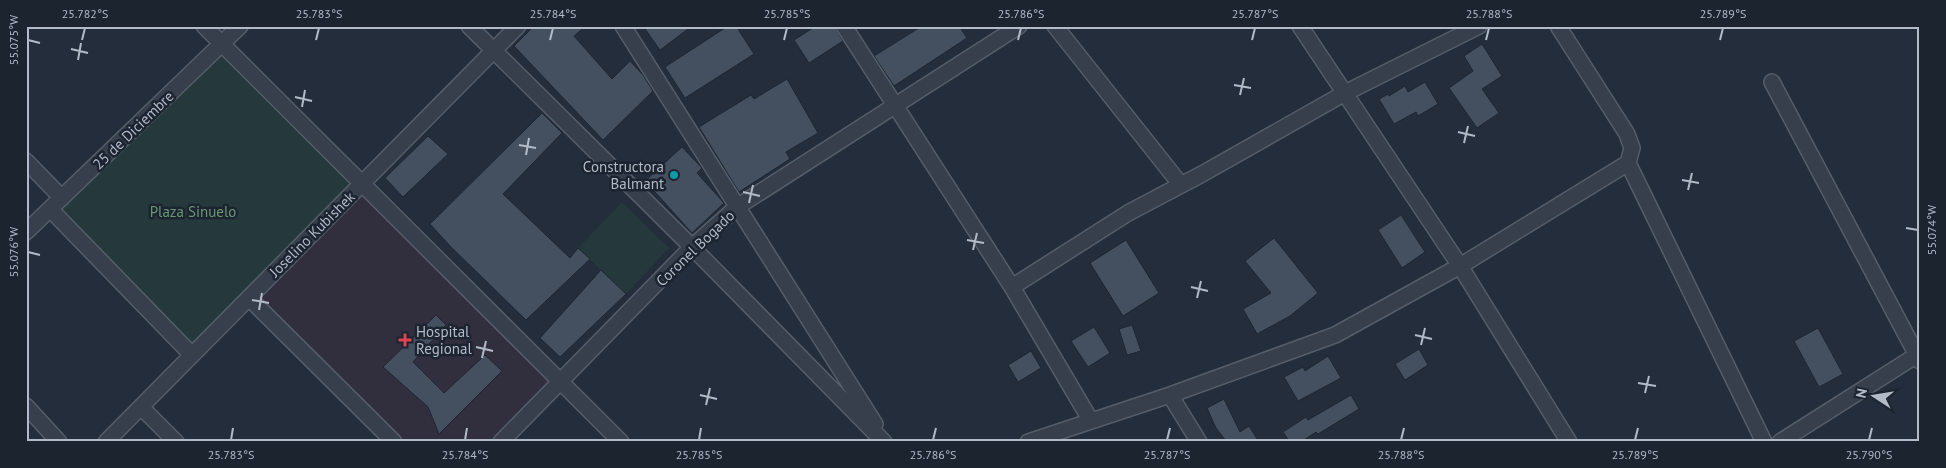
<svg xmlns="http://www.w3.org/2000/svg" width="1946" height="468" font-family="'PT Sans',sans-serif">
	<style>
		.medical { fill: #312f3d }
		.green { fill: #25393c }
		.building { fill: #445060; stroke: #1e2632 }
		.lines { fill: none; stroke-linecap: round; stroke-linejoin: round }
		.street-casing { stroke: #555d69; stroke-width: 18 }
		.street { stroke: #373f4c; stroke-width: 15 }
		.ticks { fill: none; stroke: #b2bac7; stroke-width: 2 }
		.culture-dot { fill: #0f9aa8; stroke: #1c2430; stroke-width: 2 }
		.health-dot { fill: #e0444e; stroke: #1c2430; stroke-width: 2 }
		.labels { text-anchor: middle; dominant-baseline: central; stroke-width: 5; stroke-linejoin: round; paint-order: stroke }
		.street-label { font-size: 15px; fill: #b2bac7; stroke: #1c2430 }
		.poi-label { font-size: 15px; fill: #b2bac7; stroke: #1c2430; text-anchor: end }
		.park-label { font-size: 15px; fill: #6a9875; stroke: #1c2430 }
		.neatline { fill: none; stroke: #b2bac7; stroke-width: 2 }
		.ticks-label { font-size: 12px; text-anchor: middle; fill: #b2bac7 }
	</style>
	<rect width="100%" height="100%" fill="#232d3b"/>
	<path class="medical" d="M362 184 560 382 501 442H394L249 298Z"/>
	<path class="green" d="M223 44 362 184 192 355 50 209Z
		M622 202 669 248 626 294 578 248Z"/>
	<path class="building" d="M534 26H586L574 36 612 79 630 61 643 75 653 91 603 140 514 46Z
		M643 26H692L660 50Z
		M728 26H736L754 54 685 98 665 67Z
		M816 26H834L843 41 809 63 794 40Z
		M922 26H959L967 38 894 86 874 56Z
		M1482 44 1502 76 1482 89 1499 113 1477 128 1449 88 1473 71 1464 56Z
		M787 79 818 133 786 152 790 159 739 192 699 127 751 95 754 99Z
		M1425 82 1438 104 1418 116 1416 112 1394 124 1379 99 1388 94 1389 96 1405 86 1408 92Z
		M542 113 562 133 503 194 570 258 578 248 590 259 526 320 450 246 430 224Z
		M428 136 448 154 403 197 385 178Z
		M682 147 702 168 697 173 724 203 692 233 645 181Z
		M1401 215 1425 252 1402 268 1378 230Z
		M1274 238 1318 293 1290 316 1257 334 1243 309 1271 293 1245 261Z
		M1126 240 1159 293 1123 316 1090 263Z
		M601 270 626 294 560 357 540 338Z
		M436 315 446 325 413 362 444 393 485 355 502 371 439 434 428 407 383 367Z
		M1132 325 1141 351 1127 355 1119 329Z
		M1094 327 1110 353 1088 367 1071 341Z
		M1818 328 1843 374 1819 387 1794 341Z
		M1419 349 1428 365 1405 380 1395 364Z
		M1031 351 1041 368 1018 382 1008 365Z
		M1328 356 1341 378 1298 401 1284 377 1303 367 1305 371Z
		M1351 395 1359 409 1318 434 1316 432 1301 442H1290L1283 432 1306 417 1308 420Z
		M1224 399 1240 432 1249 426 1259 442H1225L1226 441 1216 428 1207 408Z"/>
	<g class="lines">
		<defs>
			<path id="street" d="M204 26 621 442
				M469 26 692 247 884 442
				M623 26 875 424
				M844 26 1012 287 1091 421
				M1055 26 1181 185
				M1300 26 1460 266 1569 442
				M1558 26 1627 134 1632 148 1628 163 1764 442
				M1772 82 1920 361
				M26 161 62 198
				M50 209 192 355
				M26 232 240 26
				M1012 287 1128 213 1202 174 1345 93 1479 26
				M249 298 394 442
				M1170 395 1199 442
				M26 406 59 442
				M141 407 176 442
				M106 442 518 26
				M501 442 692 247 737 207 1019 26
				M1028 442 1170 395 1335 335 1460 266 1628 163
				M1780 442 1920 353"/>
		</defs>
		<use href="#street" class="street-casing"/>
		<use href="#street" class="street"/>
	</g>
	<path class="ticks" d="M28 40 40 43M82 40 85 28M316 40 319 28M550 40 553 28M784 40 787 28M1018 40 1021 28M1252 40 1255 28M1486 40 1489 28M1720 40 1723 28M71 49 88 53M78 60 81 43M1234 85 1251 88M1240 95 1244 78M295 97 312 101M302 107 305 90M1458 132 1475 136M1464 143 1468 126M519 145 536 148M526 155 529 138M1682 180 1699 183M1688 190 1692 173M743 192 760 196M749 203 753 185M1906 228 1918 230M967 240 984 243M973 250 977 233M28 252 40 255M1191 287 1208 291M1197 298 1201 281M252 300 269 303M259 310 262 293M1415 335 1432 339M1421 345 1425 328M476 347 493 351M482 358 486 341M1638 383 1656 386M1645 393 1649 376M700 395 717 399M706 405 710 388M231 440 233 428M465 440 467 428M699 440 701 428M933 440 936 428M1167 440 1170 428M1401 440 1404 428M1635 440 1638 428M1869 440 1872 428"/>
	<circle class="culture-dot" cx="674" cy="175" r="5"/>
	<path class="health-dot" d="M402.5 332.5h5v5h5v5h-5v5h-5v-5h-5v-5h5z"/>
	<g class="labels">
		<g class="street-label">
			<text transform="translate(133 130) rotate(-44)">25 de Diciembre</text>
			<text transform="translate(312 234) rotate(-45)">Joselino Kubishek</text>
			<text transform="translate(695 248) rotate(-44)">Coronel Bogado</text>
		</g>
		<g class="poi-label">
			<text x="664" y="166">Constructora<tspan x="664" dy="17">Balmant</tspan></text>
			<text x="416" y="331" text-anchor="start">Hospital<tspan x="416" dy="17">Regional</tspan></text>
		</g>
		<g class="park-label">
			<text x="193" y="211">Plaza Sinuelo</text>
		</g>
	</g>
	<rect width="1946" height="468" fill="none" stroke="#1c2430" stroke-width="55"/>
	<g transform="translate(1874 396) rotate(282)" stroke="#1c2430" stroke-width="4" paint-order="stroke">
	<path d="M0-4L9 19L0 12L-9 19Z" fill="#b2bac7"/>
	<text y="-8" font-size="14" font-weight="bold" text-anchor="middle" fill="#b2bac7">N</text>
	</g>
	<rect x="28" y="28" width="1890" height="412" class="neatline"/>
	<g class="ticks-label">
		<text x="85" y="18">25.782°S</text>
		<text x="319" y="18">25.783°S</text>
		<text x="553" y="18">25.784°S</text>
		<text x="787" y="18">25.785°S</text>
		<text x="1021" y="18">25.786°S</text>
		<text x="1255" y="18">25.787°S</text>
		<text x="1489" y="18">25.788°S</text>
		<text x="1723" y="18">25.789°S</text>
		<text transform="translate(14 40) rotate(-90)" y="4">55.075°W</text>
		<text transform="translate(1932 230) rotate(-90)" y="4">55.074°W</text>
		<text transform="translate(14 252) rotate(-90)" y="4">55.076°W</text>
		<text x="231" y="459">25.783°S</text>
		<text x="465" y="459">25.784°S</text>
		<text x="699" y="459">25.785°S</text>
		<text x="933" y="459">25.786°S</text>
		<text x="1167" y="459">25.787°S</text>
		<text x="1401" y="459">25.788°S</text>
		<text x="1635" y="459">25.789°S</text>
		<text x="1869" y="459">25.790°S</text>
	</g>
</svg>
